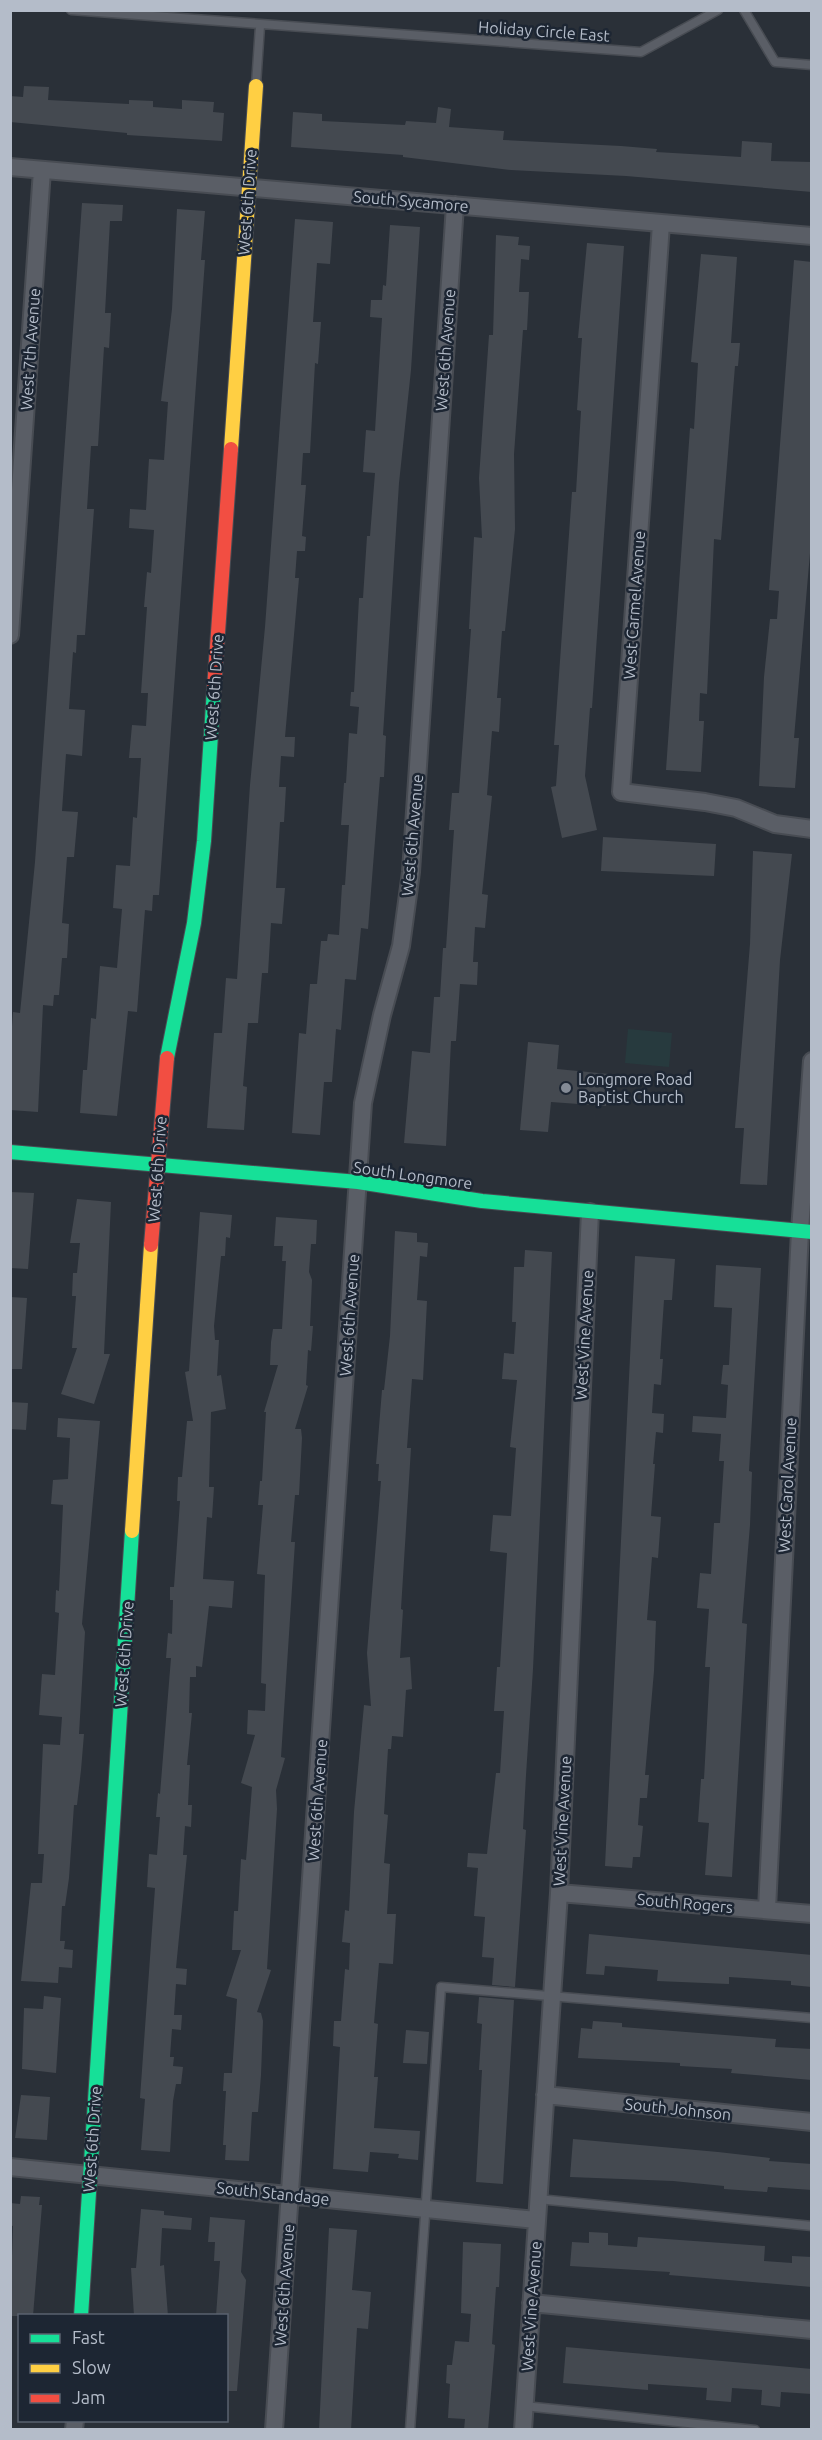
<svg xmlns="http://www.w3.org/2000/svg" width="822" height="2440" font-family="Ubuntu,sans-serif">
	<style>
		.green { fill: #273a3e }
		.building { fill: #444950 }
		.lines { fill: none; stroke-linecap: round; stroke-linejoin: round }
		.lane-casing { stroke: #484c53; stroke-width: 11 }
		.street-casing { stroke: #484c53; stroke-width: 20 }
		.fast-casing { stroke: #484c53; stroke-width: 16 }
		.slow-casing { stroke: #484c53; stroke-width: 16 }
		.jam-casing { stroke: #484c53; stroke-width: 16 }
		.lane { stroke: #5a5e66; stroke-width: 8 }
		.street { stroke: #5a5e66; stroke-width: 16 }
		.fast { stroke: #16e098; stroke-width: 14 }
		.slow { stroke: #ffcf43; stroke-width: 14 }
		.jam { stroke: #f24e42; stroke-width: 14 }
		.poi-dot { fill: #848b96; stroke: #1d2633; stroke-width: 2 }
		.labels { text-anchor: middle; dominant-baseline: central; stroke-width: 5; stroke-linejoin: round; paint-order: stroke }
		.street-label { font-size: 16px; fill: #b4bcc9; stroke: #1d2633 }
		.poi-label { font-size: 16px; fill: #b4bcc9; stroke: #1d2633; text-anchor: start }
	</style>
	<rect width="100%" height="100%" fill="#2a3038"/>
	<path class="green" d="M628 1029 672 1033 669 1067 625 1063Z"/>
	<path class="building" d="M24 86 49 87 48 100 129 104V100L153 101V107L182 109V100L214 102 213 112 224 113 222 141 127 135V133L10 122V96L23 97Z
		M438 107 451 109 449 127 504 131 503 140 621 146 657 149 656 152 741 157 742 141 772 143 771 161 812 162V192L626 176 511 170 403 157V155L291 147 293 112 322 114V121L405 125 406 121 436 123Z
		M82 203 123 205 122 221H110L105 313H111L109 348 104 347 98 446H91L87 509H94L85 635H77L76 653 73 652 69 709 85 710 82 756 66 754 62 811 78 812 74 857H67L62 923 69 924 67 958H62L59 995H54L53 1006 43 1005 38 1112 10 1110V1055L13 1012 20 1013 35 862Z
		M177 209 205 211 201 260H205L159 895H153L152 911 145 910 137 1012 128 1011 117 1116 80 1113 83 1070H87L91 1018 96 1019 100 966 117 968 122 909 113 908 116 865 130 866 133 817 137 818 141 758H129L132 725 146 726 148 693H141L147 607H144L147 572 151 573 154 530 129 528 130 509 146 510 149 459 164 460 168 402 161 401 172 309Z
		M295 219 333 222 330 264 317 263 313 322H321L318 364 315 363 310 453H303L301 485H306L302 536 306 537 305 551H297L295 578H299L285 737H295L294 757 281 756 279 787H286L284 822H280L276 888H285L282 924 271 923 268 973H262L258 1023H248L243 1086 247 1087 244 1130 207 1128 214 1033H222L226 978 237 979 250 785 265 627Z
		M390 225 420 227 411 370 399 483 383 735 386 736 384 777H380L368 929 361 928 356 980 345 979 341 1030 336 1029 332 1082H324L320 1135 292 1133 299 1033 306 1034 310 984H317L321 941H327L328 934 339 935 342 885H345L349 825H341L344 783H346L349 733 357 734 359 707 350 706 351 692H354L359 598H363L367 536H370L375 473 363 472 366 430 375 431 382 318 370 317 371 300H382L383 285 386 286Z
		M496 235 519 237 518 245 530 246 529 260 521 259 519 292H529L527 330H523L514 454 515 529 505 631H502L497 698H501L499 732 492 731 487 795 492 796 482 894 488 895 485 928 475 927 473 962H478L477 985 460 984 456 1041H451L446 1146 404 1143 412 1051 430 1053 434 997H440L443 948H446L454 830H449L452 793H459L471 629H469L474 537 482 538 479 478 489 335H493Z
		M587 243 624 246 592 708H590L585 776 597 830 562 838 551 787 556 786 559 745H554L572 492H576L581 411 577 410 582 338H578Z
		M701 254 737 257 731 343H740L738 366H735L721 540 714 539 707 694 700 693 699 721H704L701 772 666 770 690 428 694 429 698 363 691 362Z
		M794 260 812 262V530L794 738H799L795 788 759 786 764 677 770 619H777L779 591 769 590Z
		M603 837 716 844 714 876 601 871Z
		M753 851 792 854 780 960 767 1185 740 1184 744 1128H735L750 944Z
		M528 1042 559 1045 557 1069 609 1074 606 1106 551 1102 548 1132 520 1130Z
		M10 1192 34 1193 28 1269 10 1268Z
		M77 1199 111 1202 104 1354H110L94 1404 61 1394 77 1348H72L76 1296H72L73 1273H77L80 1243H70Z
		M200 1212 232 1215 230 1238 226 1237 225 1256H221L214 1326 215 1340H219L217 1376 221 1375 226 1409 211 1412 209 1487H214L212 1518 207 1517 203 1579 234 1581 232 1608 209 1606 202 1667 196 1666V1677H190L189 1713H192L187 1765H190L188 1805H192L191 1827 185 1826 183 1855H187L176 1968 187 1969 186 1985 176 1984 174 2015H182L181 2030 172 2029 170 2057H174L173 2066 183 2067 181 2084H176L173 2101 170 2152 141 2150 145 2099 140 2098 155 1888 147 1887 149 1854 157 1855 160 1817H156L158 1793 160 1794 171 1658H166L168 1633 172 1634 173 1600H170V1587H174L180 1501H177L178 1477H182L187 1421H193L185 1372 189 1371Z
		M276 1217 317 1220 316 1244H311L309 1272 312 1280 310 1326H313L311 1351 308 1350 306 1385 308 1386 295 1429H301L302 1438 299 1495H295L291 1542H295L281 1757 285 1758 276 1790 277 1809 267 1969 271 1970 257 2012 261 2013 263 2021 261 2075 258 2112H252L249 2161 225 2160 226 2145H223L226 2091H223L224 2073H232L237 1999 226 1996 241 1950H232L234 1911H238L241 1859 246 1860 252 1787 241 1783 255 1735 247 1734 248 1710 265 1711 266 1684 261 1683 265 1575 257 1574 263 1505H258L260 1481H262L266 1412H264L278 1365H270L271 1342 273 1329H282L286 1261H282L283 1246H274Z
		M395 1231 417 1233V1242L428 1243 427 1257 420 1256 417 1300 427 1301 423 1380 412 1379 407 1448H411L401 1609 403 1610 400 1658 410 1657 412 1689 406 1690 403 1737 392 1736 391 1749H388L384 1814 388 1815 384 1863 390 1864 387 1914H396L393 1964 379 1963 374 2023 378 2024 374 2077H378L374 2128 420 2131 418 2160 398 2158 399 2154 370 2152 368 2172 333 2169 340 2047 333 2046 334 2021H341L345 1969 349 1970 350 1943 342 1942 345 1910 349 1911 354 1812 364 1705 371 1706 367 1653 381 1481H378L379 1464H376L382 1390H384L390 1336Z
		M525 1250 552 1252 533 1669 526 1775 523 1829 526 1830 515 1987 492 1985 494 1958 482 1957 485 1917 474 1916 478 1868 467 1867 468 1853 487 1854 496 1773H500L504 1711H494L497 1667H500L507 1553 490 1551 493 1515 511 1516 516 1448 510 1447 517 1380 502 1379 504 1353 514 1354 516 1322H512L514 1267H524Z
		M635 1256 675 1259 672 1300H664L660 1359H663L661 1385 654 1384 652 1413 664 1414 663 1433 656 1432 653 1464H655L651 1516 661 1517 658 1558 652 1557 647 1620 656 1621 654 1671 645 1775H649L647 1798H640L638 1825 643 1826 640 1857H633L632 1868 605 1866Z
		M716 1265 761 1268 749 1471 752 1472 750 1525 742 1623 747 1624 732 1877 705 1875 709 1823 698 1822 701 1779H704L710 1667H705L709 1609 697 1608 700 1573 711 1574 714 1523H720L724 1461H719L721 1434 692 1432 693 1416 726 1418 728 1385 721 1384 723 1365H729L732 1308 714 1307Z
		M10 1297 27 1298 22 1369H10Z
		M10 1402 28 1403 26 1430 10 1429Z
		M58 1418 100 1421 82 1624 85 1632 79 1734H84L81 1770 77 1805H74L69 1878 65 1906H62L60 1941H65L64 1949 73 1950 72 1968 59 1967 58 1983 21 1981 31 1883H42L44 1854H38L43 1744 60 1745 62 1717 39 1715 42 1674 55 1675 59 1613 55 1612 56 1590 59 1591 63 1505 51 1504 53 1480 68 1479 70 1438 57 1437Z
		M589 1934 812 1955V1987L791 1985V1981L729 1977V1984L657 1981 658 1970 605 1966 604 1975 586 1974Z
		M44 1996 61 1998 56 2073 22 2069 24 2008 43 2009Z
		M479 1997 514 2000 503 2184 476 2182 482 2070H479L482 2024 477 2023Z
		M593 2021 622 2023V2027L776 2039 775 2047 812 2049V2080L731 2073 732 2069 680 2066V2063L578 2058 581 2028 592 2029Z
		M406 2030 429 2032 427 2064 403 2063Z
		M21 2095 50 2097 47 2140 15 2138Z
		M573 2139 718 2152 770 2158 769 2161 812 2164V2190L768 2187 767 2192 724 2189V2186L673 2181 570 2177Z
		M21 2196 40 2197 39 2205H42L33 2316H10L13 2226 10 2225V2203L20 2204Z
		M141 2209 164 2211V2215L192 2218 191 2230 162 2228 160 2266 164 2265 168 2316H134L131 2268H136Z
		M210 2217 245 2220 241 2272 246 2280 237 2391H226V2316H216L220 2261H214L215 2242H208Z
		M329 2228 357 2230 352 2290 371 2292 368 2329 357 2328 351 2430H319Z
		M589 2232 608 2233V2245L637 2247 638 2237 765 2246 764 2261 792 2263V2256L812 2257V2287L669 2275 670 2272 570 2266 572 2242 589 2243Z
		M463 2242 501 2244 499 2287H496L492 2344 495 2345 488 2430H464L465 2419 448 2418 450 2384 446 2383 447 2365H452L455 2341 469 2342 471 2314 461 2313Z
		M566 2347 812 2369V2394L781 2392 780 2407 761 2405 762 2390 732 2388 731 2402 706 2400 707 2388 648 2384V2390L563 2383Z"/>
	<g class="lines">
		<defs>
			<path id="lane" d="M71 10 641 52 718 10
				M744 10 775 62 812 65
				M256 85 260 26
				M538 2199 812 2226
				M524 2406 755 2430
				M410 2430 441 1987 812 2018"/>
			<path id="street" d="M10 167 812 236
				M661 224 621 792 705 802 736 808 775 824 812 829
				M10 635 42 170
				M559 1893 812 1914
				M767 1909 800 1231 812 1061
				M545 2095 812 2122
				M10 2167 536 2220
				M531 2303 812 2330
				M74 2430 75 2420
				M274 2430 363 1103 382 1015 401 946 411 872 455 205
				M523 2430 559 1893 590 1212"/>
			<path id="fast" d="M167 1058 194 923 204 841 214 689
				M10 1152 358 1182 482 1201 812 1232
				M81 2316 132 1531"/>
			<path id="slow" d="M231 449 256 86
				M132 1531 151 1245"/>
			<path id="jam" d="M214 689 231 449
				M151 1245 167 1058"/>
		</defs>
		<use href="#lane" class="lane-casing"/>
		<use href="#street" class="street-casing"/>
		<use href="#fast" class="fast-casing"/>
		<use href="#slow" class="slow-casing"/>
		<use href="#jam" class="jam-casing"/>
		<use href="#lane" class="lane"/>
		<use href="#street" class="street"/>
		<use href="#fast" class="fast"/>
		<use href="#slow" class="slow"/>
		<use href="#jam" class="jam"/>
	</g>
	<circle class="poi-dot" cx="566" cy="1088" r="6"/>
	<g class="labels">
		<g class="street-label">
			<text transform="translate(544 31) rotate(4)">Holiday Circle East</text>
			<text transform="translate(411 201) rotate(5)">South Sycamore</text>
			<text transform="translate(247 202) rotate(-86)">West 6th Drive</text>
			<text transform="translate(30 349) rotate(-86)">West 7th Avenue</text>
			<text transform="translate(445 350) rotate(-86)">West 6th Avenue</text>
			<text transform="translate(634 605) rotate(-86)">West Carmel Avenue</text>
			<text transform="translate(214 687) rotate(-86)">West 6th Drive</text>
			<text transform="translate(412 835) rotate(-85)">West 6th Avenue</text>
			<text transform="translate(157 1169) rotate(-86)">West 6th Drive</text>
			<text transform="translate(413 1175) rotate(8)">South Longmore</text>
			<text transform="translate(349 1315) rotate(-86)">West 6th Avenue</text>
			<text transform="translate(584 1335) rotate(-87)">West Vine Avenue</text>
			<text transform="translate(787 1485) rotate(-87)">West Carol Avenue</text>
			<text transform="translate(124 1654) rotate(-86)">West 6th Drive</text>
			<text transform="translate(317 1800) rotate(-86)">West 6th Avenue</text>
			<text transform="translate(562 1821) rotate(-87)">West Vine Avenue</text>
			<text transform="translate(685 1903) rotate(5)">South Rogers</text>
			<text transform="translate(678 2109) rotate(6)">South Johnson</text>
			<text transform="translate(92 2139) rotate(-86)">West 6th Drive</text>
			<text transform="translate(273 2193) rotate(6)">South Standage</text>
			<text transform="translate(284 2285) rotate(-86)">West 6th Avenue</text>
			<text transform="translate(531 2306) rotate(-86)">West Vine Avenue</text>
		</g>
		<g class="poi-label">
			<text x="578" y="1079">Longmore Road<tspan x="578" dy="18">Baptist Church</tspan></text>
		</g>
	</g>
	<rect width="822" height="2440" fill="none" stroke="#b4bcc9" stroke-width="24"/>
	<rect x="18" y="2314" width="210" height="108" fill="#1d2633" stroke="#59626f" stroke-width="1.5"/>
	<rect x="30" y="2334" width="30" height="9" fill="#16e098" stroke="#59626f" stroke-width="1.5"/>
	<text x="72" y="2344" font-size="18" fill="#b4bcc9">Fast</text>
	<rect x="30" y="2364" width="30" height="9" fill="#ffcf43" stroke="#59626f" stroke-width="1.5"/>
	<text x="72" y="2374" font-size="18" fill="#b4bcc9">Slow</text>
	<rect x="30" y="2394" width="30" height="9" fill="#f24e42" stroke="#59626f" stroke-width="1.5"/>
	<text x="72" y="2404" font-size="18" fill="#b4bcc9">Jam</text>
</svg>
